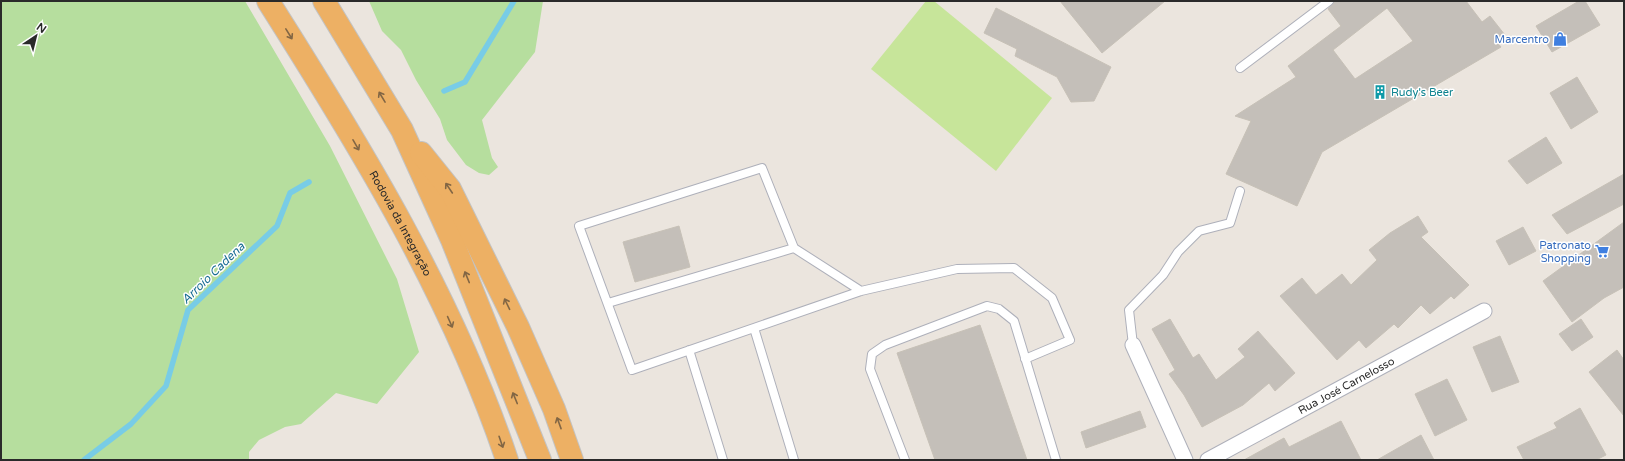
<svg xmlns="http://www.w3.org/2000/svg" width="1625" height="461" font-family="'Varela Round',sans-serif">
	<style>
		.green { fill: #b6de9e }
		.pitch { fill: #c7e59a }
		.lines { fill: none; stroke-linecap: round; stroke-linejoin: round }
		.stream { stroke: #78cce6; stroke-width: 5.5 }
		.building { fill: #c4bfb9; stroke: #c7c1b7; fill-rule: evenodd }
		.service-casing { stroke: #aeb0ba; stroke-width: 10 }
		.minor-casing { stroke: #aeb0ba; stroke-width: 17 }
		.trunk-casing { stroke: #c3c3c3; stroke-width: 24 }
		.service { stroke: #fff; stroke-width: 8 }
		.minor { stroke: #fff; stroke-width: 15 }
		.trunk { stroke: #edb064; stroke-width: 22 }
		.oneway { stroke: #826644 }
		.labels { text-anchor: middle; dominant-baseline: central; stroke-width: 3; stroke-linejoin: round; paint-order: stroke }
		.shop-label { font-size: 11px; fill: #366cbe; stroke: #fff; text-anchor: end }
		.culture-label { font-size: 11px; fill: #0d838f; stroke: #fff; text-anchor: start }
		.street-label { font-size: 11px; fill: #2a2a2a; stroke: #fff }
		.water-label { font-size: 12px; font-style: italic; fill: #176c92; stroke: #fff }
	</style>
	<rect width="100%" height="100%" fill="#ebe5de"/>
	<path class="green" d="M1 1H245L330 146 397 279 419 352 377 404 336 393 301 424 285 427 259 440 249 452V460H1Z
		M369 1H543L535 52 482 120 492 158 498 167 489 175 479 173 466 165 447 140 440 119 416 80 401 50 382 31Z"/>
	<path class="pitch" d="M926 1H934L1052 98 996 171 871 69Z"/>
	<g class="lines">
		<path class="stream" d="M444 91 465 82 514 1
			M84 460 131 424 166 386 188 310 277 226 290 193 309 182"/>
	</g>
	<path class="building" d="M1060 1H1165L1102 53Z
		M1335 1H1466L1482 22 1490 16 1505 35 1497 42 1501 47 1322 152 1297 206 1226 174 1251 121 1235 116 1296 77 1288 66 1341 26 1328 9ZM1387 8 1413 41 1355 79 1333 50Z
		M1579 1H1585L1600 25 1552 52 1536 26Z
		M996 8 1111 67 1094 101 1071 102 1057 77 1015 56 1017 49 984 33Z
		M1577 77 1598 112 1571 129 1550 93Z
		M1546 137 1562 163 1527 184 1508 161Z
		M1624 174V204L1567 234 1552 215Z
		M1418 216 1428 232 1421 237 1469 285 1454 299 1451 296 1430 314 1421 305 1398 328 1394 324 1366 348 1359 340 1337 360 1280 296 1302 278 1316 295 1342 274 1351 285 1377 260 1369 250 1390 233Z
		M1624 222V287L1604 298 1572 322 1543 281Z
		M679 226 690 267 635 282 623 242Z
		M1523 227 1536 251 1509 265 1496 241Z
		M1170 319 1193 358 1199 354 1216 380 1245 357 1238 349 1258 331 1295 373 1275 391 1269 383 1243 405 1202 427 1184 395 1169 374 1175 370 1152 329Z
		M1581 319 1593 337 1572 351 1559 334Z
		M980 325 1027 460H935L897 353Z
		M1500 336 1519 382 1492 392 1473 347Z
		M1617 350 1624 360V416L1589 372Z
		M1447 379 1467 420 1435 436 1415 394Z
		M1580 408 1606 455 1596 460H1524L1517 447 1557 428 1554 423Z
		M1140 411 1146 427 1086 448 1081 432Z
		M1341 421 1361 460H1244L1284 438 1289 447Z
		M1421 435 1434 460H1377Z"/>
	<g class="lines">
		<defs>
			<path id="service" d="M1240 68 1329 1
				M861 291 794 248 762 168 579 226 632 370 861 291 957 269 1014 268 1052 298 1070 340 1025 359
				M608 303 794 248
				M754 328 794 460
				M1133 345 1129 310 1163 275 1178 252 1199 231 1230 223 1240 191
				M689 350 723 460
				M905 460 870 369 872 354 885 345 987 306 999 309 1014 321 1056 460"/>
			<g id="minor">
				<path d="M1133 345 1185 460"/>
				<path id="s1" d="M1208 460 1484 311"/>
			</g>
			<g id="trunk">
				<path id="s2" d="M268 1C360 146 452 296 507 460"/>
				<path d="M324 1 402 130 452 240 540 460"/>
				<path d="M421 153 450 189 518 327 554 409 572 460"/>
			</g>
		</defs>
		<use href="#service" class="service-casing"/>
		<use href="#minor" class="minor-casing"/>
		<use href="#trunk" class="trunk-casing"/>
		<use href="#service" class="service"/>
		<use href="#minor" class="minor"/>
		<use href="#trunk" class="trunk"/>
	</g>
	<defs><path id="oneway-shaft" d="M-6 0H5M1.5-3L5.5 0L1.5 3" fill="none" stroke-width="1.6" stroke-linecap="round" stroke-linejoin="round"/></defs>
	<g class="oneway">
		<use href="#oneway-shaft" transform="translate(289 34) rotate(58)"/>
		<use href="#oneway-shaft" transform="translate(382 97) rotate(-121)"/>
		<use href="#oneway-shaft" transform="translate(356 145) rotate(60)"/>
		<use href="#oneway-shaft" transform="translate(449 188) rotate(-124)"/>
		<use href="#oneway-shaft" transform="translate(467 277) rotate(-112)"/>
		<use href="#oneway-shaft" transform="translate(507 304) rotate(-116)"/>
		<use href="#oneway-shaft" transform="translate(450 322) rotate(66)"/>
		<use href="#oneway-shaft" transform="translate(515 398) rotate(-112)"/>
		<use href="#oneway-shaft" transform="translate(559 423) rotate(-110)"/>
		<use href="#oneway-shaft" transform="translate(501 442) rotate(71)"/>
	</g>
	<defs>
		<symbol id="shop-bare" viewBox="-9 -9 18 18"><path d="M-5-2.5h2.3a2.7 3.5 0 0 1 5.4 0H5L5.5 6h-11ZM-1.5-2.5h3a1.5 2.3 0 0 0-3 0Z" fill="#3f7fe0" stroke="#fff" stroke-width="2.5" paint-order="stroke"/></symbol>
		<symbol id="building-bare" viewBox="-9 -9 18 18"><path d="M-4-6H4V6H1V3H-1V6H-4ZM-2.5-4.3h1.7v1.8h-1.7ZM.8-4.3h1.7v1.8H.8ZM-2.5-1h1.7V.8h-1.7ZM.8-1h1.7V.8H.8Z" fill="#0f9aa8" stroke="#fff" stroke-width="2.5" paint-order="stroke"/></symbol>
		<symbol id="supermarket-bare" viewBox="-9 -9 18 18"><path d="M-6-5.5h2.5l.6 2H6L4.5 2H-2.5L-4.4-4H-6ZM-1.5 3.2a1.3 1.3 0 1 0 .1 0ZM3 3.2a1.3 1.3 0 1 0 .1 0Z" fill="#3f7fe0" stroke="#fff" stroke-width="2.5" paint-order="stroke"/></symbol>
	</defs>
	<g fill-rule="evenodd">
		<use href="#shop-bare" x="1550" y="29" width="20" height="20"/>
		<use href="#building-bare" x="1370" y="82" width="20" height="20"/>
		<use href="#supermarket-bare" x="1592" y="241" width="20" height="20"/>
	</g>
	<g class="labels">
		<g class="shop-label">
			<text x="1549" y="39">Marcentro</text>
			<text x="1591" y="245">Patronato<tspan x="1591" dy="13">Shopping</tspan></text>
		</g>
		<g class="culture-label">
			<text x="1391" y="92">Rudy's Beer</text>
		</g>
		<g class="street-label">
			<text stroke="none"><textPath href="#s2" startOffset="259">Rodovia da Integração</textPath></text>
			<text stroke="none"><textPath href="#s1" startOffset="157">Rua José Carnelosso</textPath></text>
		</g>
		<g class="water-label">
			<text transform="translate(213 273) rotate(-44)">Arroio Cadena</text>
		</g>
	</g>
	<rect width="1625" height="461" fill="none" stroke="#2a2a2a" stroke-width="4"/>
	<g transform="translate(36 36) rotate(35)" stroke="#ffffff" stroke-width="3" paint-order="stroke">
	<path d="M0-3L7 15L0 10L-7 15Z" fill="#2a2a2a"/>
	<text y="-6" font-size="11" font-weight="bold" text-anchor="middle" fill="#2a2a2a">N</text>
	</g>
</svg>
